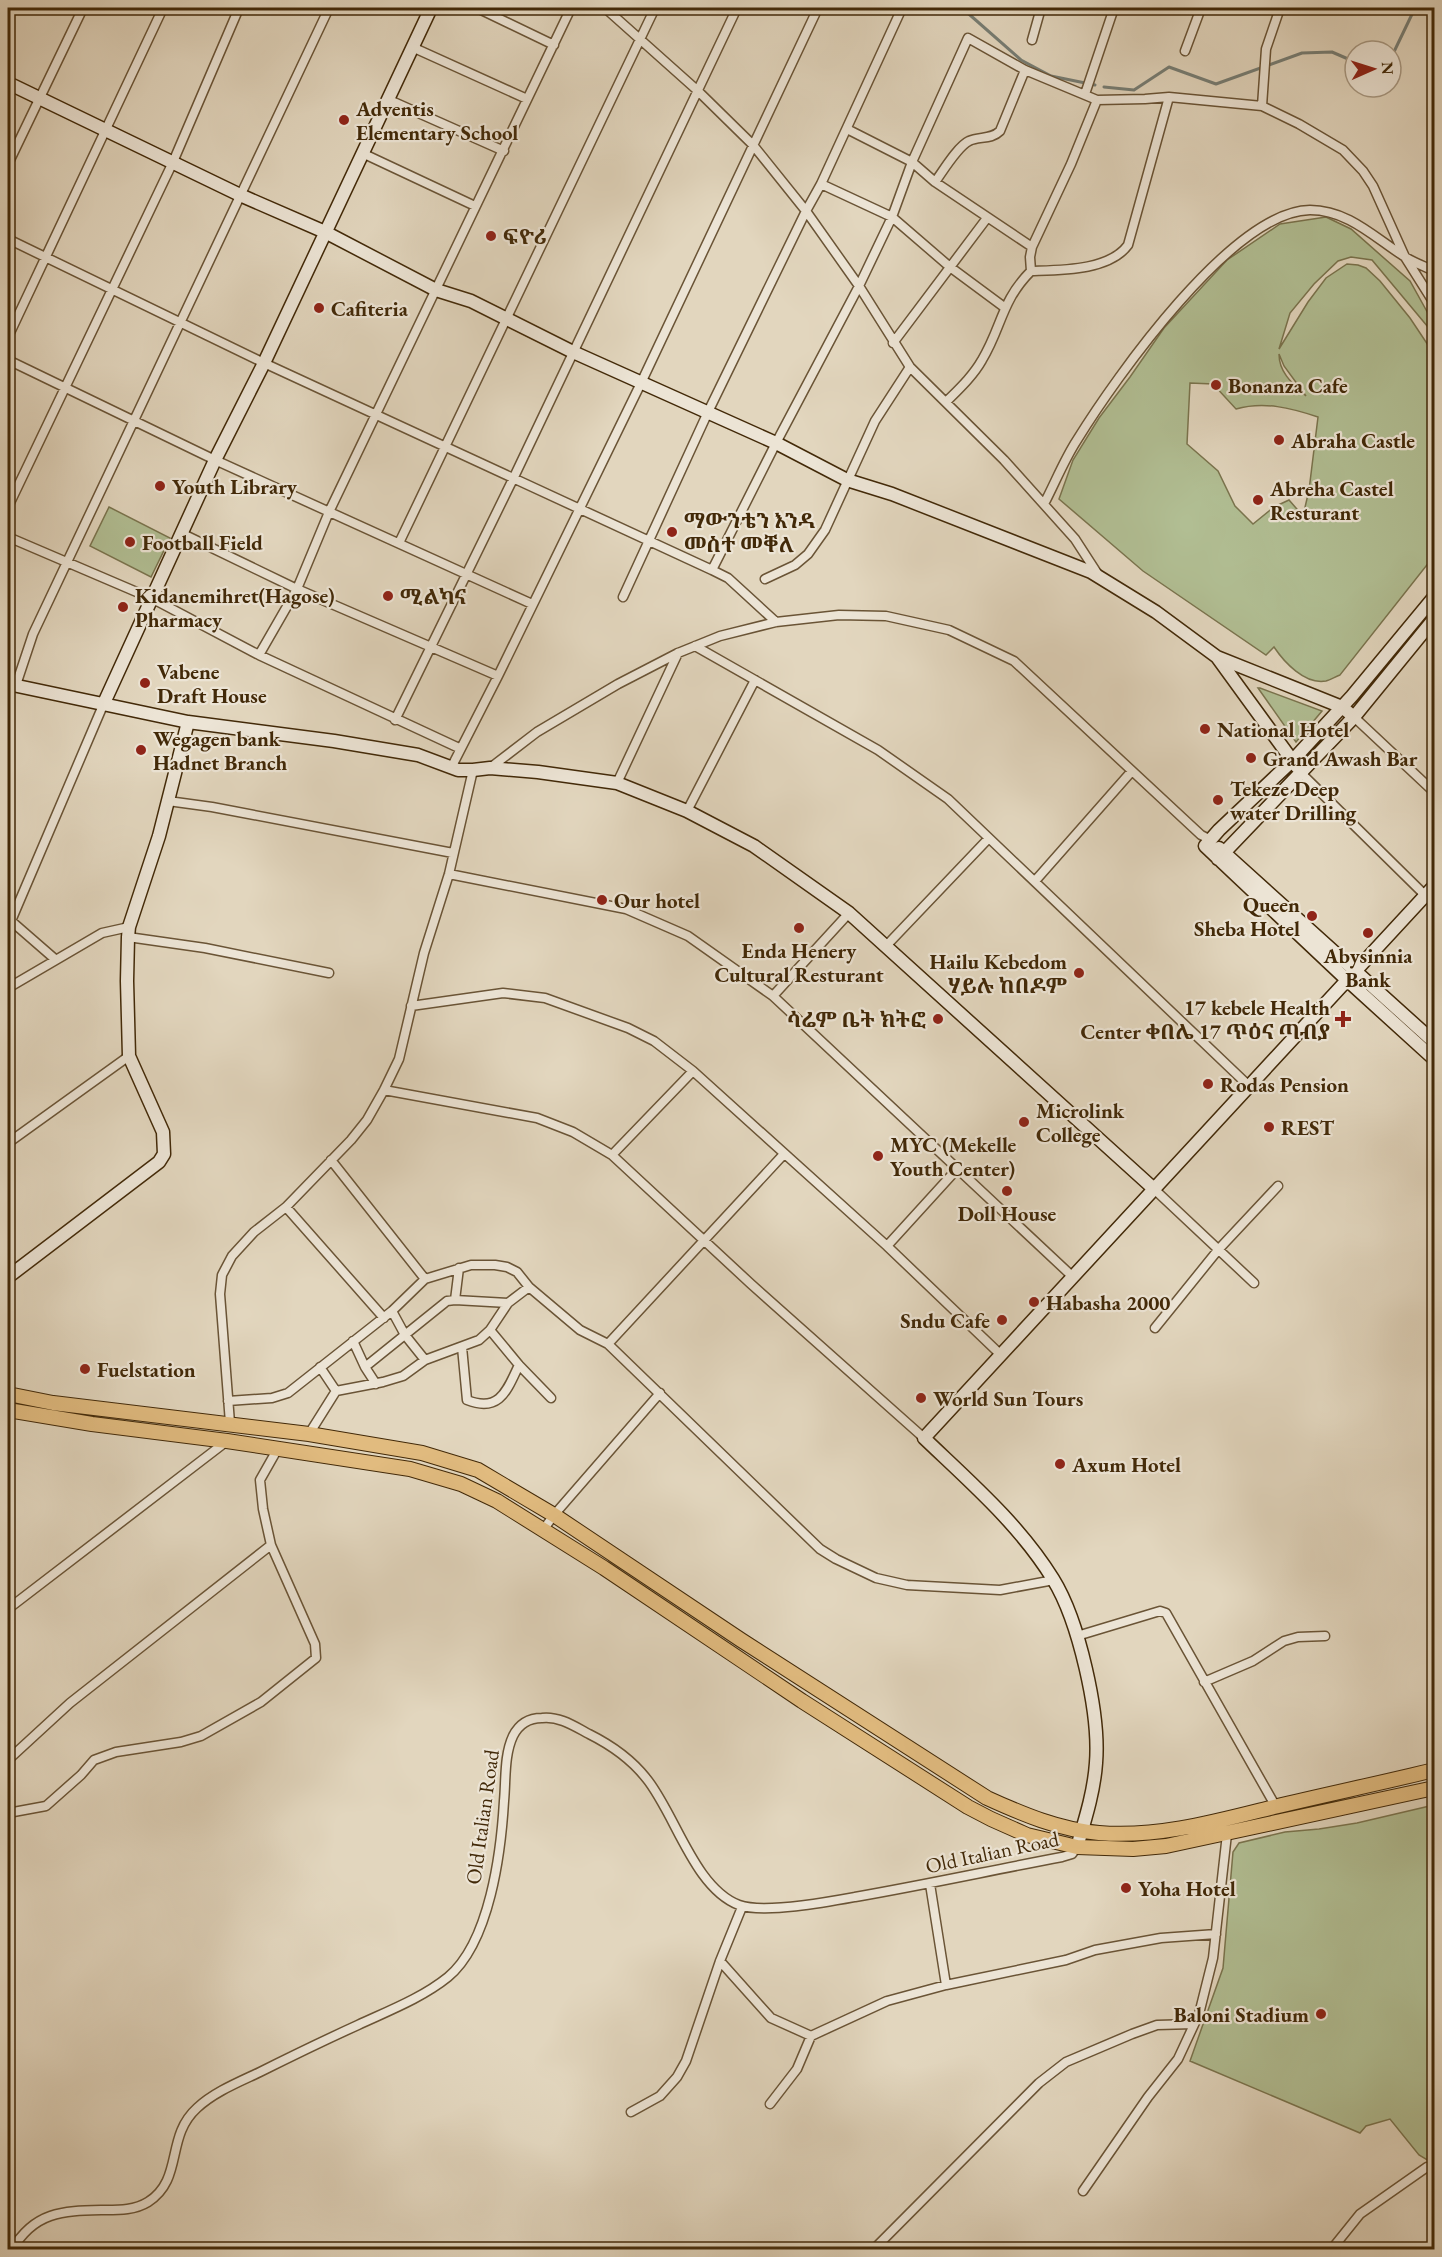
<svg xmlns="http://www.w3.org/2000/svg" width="1442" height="2257" font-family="'EB Garamond','Noto Serif Ethiopic',serif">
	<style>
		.green { fill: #b1be93; stroke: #7a744e; stroke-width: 1.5; fill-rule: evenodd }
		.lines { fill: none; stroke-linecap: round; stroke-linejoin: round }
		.stream { stroke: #777e75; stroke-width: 3 }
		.street-casing { stroke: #6a5436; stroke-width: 11 }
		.secondary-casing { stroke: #422908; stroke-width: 15 }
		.primary-casing { stroke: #422908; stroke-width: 16 }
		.street { stroke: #ece4d5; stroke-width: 8 }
		.secondary { stroke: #ece4d5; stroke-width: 12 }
		.primary { stroke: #e1bb7f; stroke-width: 14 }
		.poi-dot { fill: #8f2418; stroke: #ece4d5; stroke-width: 2 }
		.labels { text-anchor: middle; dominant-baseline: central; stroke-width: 4.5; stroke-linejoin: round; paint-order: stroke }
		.poi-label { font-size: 21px; font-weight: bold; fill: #422908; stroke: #ece4d5; text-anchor: start }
		.street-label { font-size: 21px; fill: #422908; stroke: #ece4d5 }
	</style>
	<rect width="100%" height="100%" fill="#e2d6be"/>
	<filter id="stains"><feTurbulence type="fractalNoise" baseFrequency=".00333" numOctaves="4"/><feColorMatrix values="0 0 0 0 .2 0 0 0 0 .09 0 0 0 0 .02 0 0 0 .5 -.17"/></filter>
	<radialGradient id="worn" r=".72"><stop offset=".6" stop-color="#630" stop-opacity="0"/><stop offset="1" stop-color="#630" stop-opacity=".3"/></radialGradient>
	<path class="green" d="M1326 217 1351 229 1410 281 1430 317 1433 333 1372 260 1351 257 1338 261 1314 284 1290 313 1279 349 1308 302 1326 278 1347 264 1358 265 1366 268 1380 281 1410 318 1434 354V556L1340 675C1335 677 1330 680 1326 681 1305 685 1284 662 1274 647L1266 655 1143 571 1059 499 1073 460 1099 418 1130 377 1164 328 1227 260 1280 224ZM1279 354 1284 366 1306 396C1293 384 1279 373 1279 354ZM1190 383 1213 384 1236 409C1264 401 1291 408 1318 417L1309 490 1303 516 1289 500 1274 507 1253 524 1235 506 1218 471 1187 444Z
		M109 507 170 538 151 577 90 546Z
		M1258 688H1260L1322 711 1296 742Z
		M1434 1805V2164L1419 2155 1390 2119 1366 2126 1360 2133 1190 2061 1223 1968 1233 1852 1239 1843 1285 1832 1319 1829 1357 1823Z"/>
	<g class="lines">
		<path class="stream" d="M962 8 1021 60 1051 76 1095 85
			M1391 58 1415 8
			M1104 87 1134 90 1169 67 1216 84 1302 53 1332 52 1355 62"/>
		<defs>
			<path id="street" d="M477 8 554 45
				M605 8 698 91 753 145 806 211 859 286 910 367 1004 460 1075 539 1097 573
				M1364 9V8
				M1032 40 1041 8
				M412 47 527 99
				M1185 51 1201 8
				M1085 94 1114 8
				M387 99 504 151
				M1262 106 1266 49 1280 8
				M847 129 912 162 935 182 1032 247
				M362 153 475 206
				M8 164 83 8
				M935 182C943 171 958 146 969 141 979 136 991 140 1000 131L1025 70
				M821 184 892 217 950 267 1004 307
				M8 239 264 363 712 570 728 578 776 622
				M1031 271 1030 257 1032 247 1071 164 1097 100
				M8 337 163 8
				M893 343 987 218
				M8 360 215 460 532 604
				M946 402C959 389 973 376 982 360 1002 327 1001 301 1031 271 1060 270 1109 271 1128 245L1169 97
				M1044 504C1055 483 1064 460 1077 440 1116 377 1233 211 1310 210 1347 210 1373 236 1402 255 1412 262 1424 266 1434 271
				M8 507 173 162 239 8
				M183 534 297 589 498 676
				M8 537 153 599 259 655 459 748
				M399 543 655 8
				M712 570 776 443 859 286 892 217 912 162 968 38 1025 70 1097 100 1145 99 1169 97 1262 106 1299 124 1343 150 1363 171 1373 186 1405 257 1434 303
				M765 579 795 565 808 554 825 530 875 421 910 367
				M623 597 708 412 806 211 821 184 902 8
				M695 646 878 750 948 799 1249 1086
				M259 655 297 589 329 512 571 8
				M16 685 33 634 329 8
				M1354 717 1434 792
				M395 720 514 477 737 8
				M451 768 498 676 641 383 818 8
				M490 768 537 732 618 684 678 653 720 636 776 622 839 615 886 616 949 630 1014 661 1201 835 1211 840
				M1301 773 1434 904
				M617 783 678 653
				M168 801 212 807 453 853
				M687 811 755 680
				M449 874 626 909 688 936 773 996 1073 1277
				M1035 881 1131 772
				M10 920 56 960
				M8 928 104 703
				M128 937 205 948 329 973
				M886 946 988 839
				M8 988 102 933 129 927
				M773 996 849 913
				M411 1006 503 993 545 998 628 1028 654 1041 693 1071 887 1246 1001 1355
				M384 1090 537 1118 573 1132 612 1155 751 1284 924 1438
				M8 1143 129 1056
				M612 1155 693 1071
				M331 1160 425 1279
				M1154 1189 1254 1283
				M286 1207 384 1318
				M887 1246 958 1168
				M455 1300 459 1268
				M392 1311 405 1335 425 1360
				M1155 1328 1218 1250 1278 1186
				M490 1330 519 1365 551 1398
				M353 1341 365 1367 376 1384
				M608 1344 784 1154
				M462 1347 467 1400C500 1413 507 1390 519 1365
				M320 1367 336 1391
				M365 1367 447 1301 455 1300 508 1303
				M228 1401 272 1398 288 1393 392 1311 425 1279 471 1265H495L507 1267 517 1272 529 1287 580 1330 608 1344 820 1549 836 1559 876 1578 907 1585 1000 1590 1054 1580
				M230 1423 220 1294 222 1275 232 1256 254 1232 286 1207 351 1140 367 1120 384 1090 399 1059 424 953 449 874 473 770
				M309 1434 336 1391 383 1382 403 1376 425 1360 479 1340 490 1330 508 1303 529 1287
				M543 1530 554 1515 660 1393
				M8 1609 227 1441
				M1077 1636 1160 1611 1166 1613 1276 1807
				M1204 1682 1253 1661 1284 1641 1298 1637 1325 1636
				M8 1760 70 1703 271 1545 263 1509 260 1480 277 1450
				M8 1813 46 1806 81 1775 94 1760 116 1752 181 1742 201 1736 261 1702 316 1658 315 1644 271 1545
				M930 1884 946 1985
				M720 1961 771 2018 811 2036 887 2001 946 1985 1066 1960 1095 1950 1161 1938 1216 1934
				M770 2104 797 2069 811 2036
				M631 2112 660 2096 677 2077 686 2061 720 1961 742 1907
				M1083 2191 1148 2097 1178 2059 1199 2014 1213 1958 1227 1834
				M12 2250C35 2210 65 2211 106 2210 120 2210 135 2210 148 2202 184 2179 165 2137 197 2108 214 2092 239 2082 260 2072 292 2056 325 2040 358 2025 388 2011 422 1998 448 1977 490 1942 501 1852 504 1801 506 1780 504 1755 513 1736 519 1724 529 1718 542 1718 559 1716 574 1726 589 1734 611 1745 631 1759 646 1778 675 1813 694 1888 739 1905 764 1914 828 1902 855 1897 924 1885 993 1870 1062 1857L1072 1854 1077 1847
				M873 2250 1039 2083 1066 2062 1132 2034 1157 2025 1194 2024
				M1331 2250 1360 2214 1427 2167"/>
			<path id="secondary" d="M8 83 240 195 325 232 436 290 471 301 573 352 776 443 847 480 892 494 1091 572 1156 612 1217 657 1342 707 1354 717
				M1434 597 1352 696 1292 761 1219 830 1205 846 1347 980 1434 1059
				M1217 657 1297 767
				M8 684 188 722 334 741 418 755 458 770H473L490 768 538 772 617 783 687 811 754 846 849 913 1154 1189
				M104 703 215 460 264 363 431 8
				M1219 848 1434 1042
				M1218 859 1354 717 1434 619
				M8 1277 159 1162 164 1154 163 1132 129 1056 127 981 128 937 129 927 159 836 188 722
				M1077 1847C1085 1820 1094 1792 1096 1763 1100 1714 1079 1621 1053 1579 1019 1524 970 1482 924 1438L1434 886"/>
			<path id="primary" d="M8 1394 53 1403 309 1434 422 1453 478 1470 554 1515 741 1640 987 1798C1022 1814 1060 1830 1099 1833 1158 1838 1218 1821 1274 1807 1328 1794 1381 1783 1434 1770
				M8 1410 92 1424 227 1441 410 1469 461 1484 497 1501 604 1568 802 1701 968 1807 991 1819 1027 1835 1077 1847 1133 1849 1166 1846 1434 1788"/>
		</defs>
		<use href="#street" class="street-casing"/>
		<use href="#secondary" class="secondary-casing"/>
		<use href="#primary" class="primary-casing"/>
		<use href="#street" class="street"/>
		<use href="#secondary" class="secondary"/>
		<use href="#primary" class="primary"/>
	</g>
	<g class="poi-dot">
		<circle cx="344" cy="120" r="6"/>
		<circle cx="491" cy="236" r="6"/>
		<circle cx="319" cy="308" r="6"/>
		<circle cx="1216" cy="385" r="6"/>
		<circle cx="1279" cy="440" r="6"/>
		<circle cx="160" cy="486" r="6"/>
		<circle cx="1258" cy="500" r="6"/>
		<circle cx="672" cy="532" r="6"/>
		<circle cx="130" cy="542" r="6"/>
		<circle cx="388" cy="596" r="6"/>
		<circle cx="123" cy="607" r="6"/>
		<circle cx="145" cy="683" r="6"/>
		<circle cx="1205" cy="729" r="6"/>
		<circle cx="141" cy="750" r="6"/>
		<circle cx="1251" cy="758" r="6"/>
		<circle cx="1218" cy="800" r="6"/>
		<circle cx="602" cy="900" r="6"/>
		<circle cx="1312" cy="916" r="6"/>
		<circle cx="799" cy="928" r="6"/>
		<circle cx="1368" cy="933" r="6"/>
		<circle cx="1079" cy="973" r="6"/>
		<circle cx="938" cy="1019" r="6"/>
		<path d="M1340 1010h6v6h6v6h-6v6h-6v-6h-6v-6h6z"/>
		<circle cx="1208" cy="1084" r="6"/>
		<circle cx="1024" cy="1122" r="6"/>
		<circle cx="1269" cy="1127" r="6"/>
		<circle cx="878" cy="1156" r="6"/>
		<circle cx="1007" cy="1191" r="6"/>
		<circle cx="1034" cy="1302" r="6"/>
		<circle cx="1002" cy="1320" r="6"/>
		<circle cx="85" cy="1369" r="6"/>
		<circle cx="921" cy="1398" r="6"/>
		<circle cx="1060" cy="1464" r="6"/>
		<circle cx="1126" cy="1888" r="6"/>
		<circle cx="1321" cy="2014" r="6"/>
	</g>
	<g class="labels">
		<g class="poi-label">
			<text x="356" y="108">Adventis<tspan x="356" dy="24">Elementary School</tspan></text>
			<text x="503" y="236">ፍዮሪ</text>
			<text x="331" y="308">Cafiteria</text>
			<text x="1228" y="385">Bonanza Cafe</text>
			<text x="1291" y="440">Abraha Castle</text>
			<text x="172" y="486">Youth Library</text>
			<text x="1270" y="488">Abreha Castel<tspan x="1270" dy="24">Resturant</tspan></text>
			<text x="684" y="520">ማውንቴን እንዳ<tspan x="684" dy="24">መስተ መቐለ</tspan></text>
			<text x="142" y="542">Football Field</text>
			<text x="135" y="595">Kidanemihret(Hagose)<tspan x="135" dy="24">Pharmacy</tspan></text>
			<text x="400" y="596">ሚልካና</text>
			<text x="157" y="671">Vabene<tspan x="157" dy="24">Draft House</tspan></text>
			<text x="1217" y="729">National Hotel</text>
			<text x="153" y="738">Wegagen bank<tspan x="153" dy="24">Hadnet Branch</tspan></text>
			<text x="1263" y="758">Grand Awash Bar</text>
			<text x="1230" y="788">Tekeze Deep<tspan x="1230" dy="24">water Drilling</tspan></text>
			<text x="614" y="900">Our hotel</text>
			<text x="1300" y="904" text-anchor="end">Queen<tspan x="1300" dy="24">Sheba Hotel</tspan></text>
			<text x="799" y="950" text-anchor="middle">Enda Henery<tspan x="799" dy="24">Cultural Resturant</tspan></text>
			<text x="1368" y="955" text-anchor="middle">Abysinnia<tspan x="1368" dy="24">Bank</tspan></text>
			<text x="1067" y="961" text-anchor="end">Hailu Kebedom<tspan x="1067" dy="24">ሃይሉ ከበዶም</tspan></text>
			<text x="1330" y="1007" text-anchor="end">17 kebele Health<tspan x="1330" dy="24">Center ቀበሌ 17 ጥዕና ጣብያ</tspan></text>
			<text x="926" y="1019" text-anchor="end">ሳሬም ቤት ክትፎ</text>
			<text x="1220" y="1084">Rodas Pension</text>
			<text x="1036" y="1110">Microlink<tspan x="1036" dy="24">College</tspan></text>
			<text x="1281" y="1127">REST</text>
			<text x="890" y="1144">MYC (Mekelle<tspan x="890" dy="24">Youth Center)</tspan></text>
			<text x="1007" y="1213" text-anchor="middle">Doll House</text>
			<text x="1046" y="1302">Habasha 2000</text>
			<text x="990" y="1320" text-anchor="end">Sndu Cafe</text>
			<text x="97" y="1369">Fuelstation</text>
			<text x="933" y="1398">World Sun Tours</text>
			<text x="1072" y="1464">Axum Hotel</text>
			<text x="1138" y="1888">Yoha Hotel</text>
			<text x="1309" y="2014" text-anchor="end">Baloni Stadium</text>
		</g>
		<g class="street-label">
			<text transform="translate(482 1817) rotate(-82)">Old Italian Road</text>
			<text transform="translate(992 1852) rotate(-12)">Old Italian Road</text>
		</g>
	</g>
	<rect width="1442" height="2257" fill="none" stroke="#e2d6be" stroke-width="30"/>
	<rect x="9" y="9" width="1424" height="2239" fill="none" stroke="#422908" stroke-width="3"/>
	<rect x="15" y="15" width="1412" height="2227" fill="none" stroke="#422908" stroke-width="1.5"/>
	<g transform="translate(1373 69) rotate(87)"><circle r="28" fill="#ece4d5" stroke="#a89983" stroke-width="1.5"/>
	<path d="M0-4.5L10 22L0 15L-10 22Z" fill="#8f2418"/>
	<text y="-9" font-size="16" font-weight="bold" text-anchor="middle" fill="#422908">N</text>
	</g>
	<rect width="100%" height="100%" filter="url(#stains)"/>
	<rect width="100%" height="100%" fill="url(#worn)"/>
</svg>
